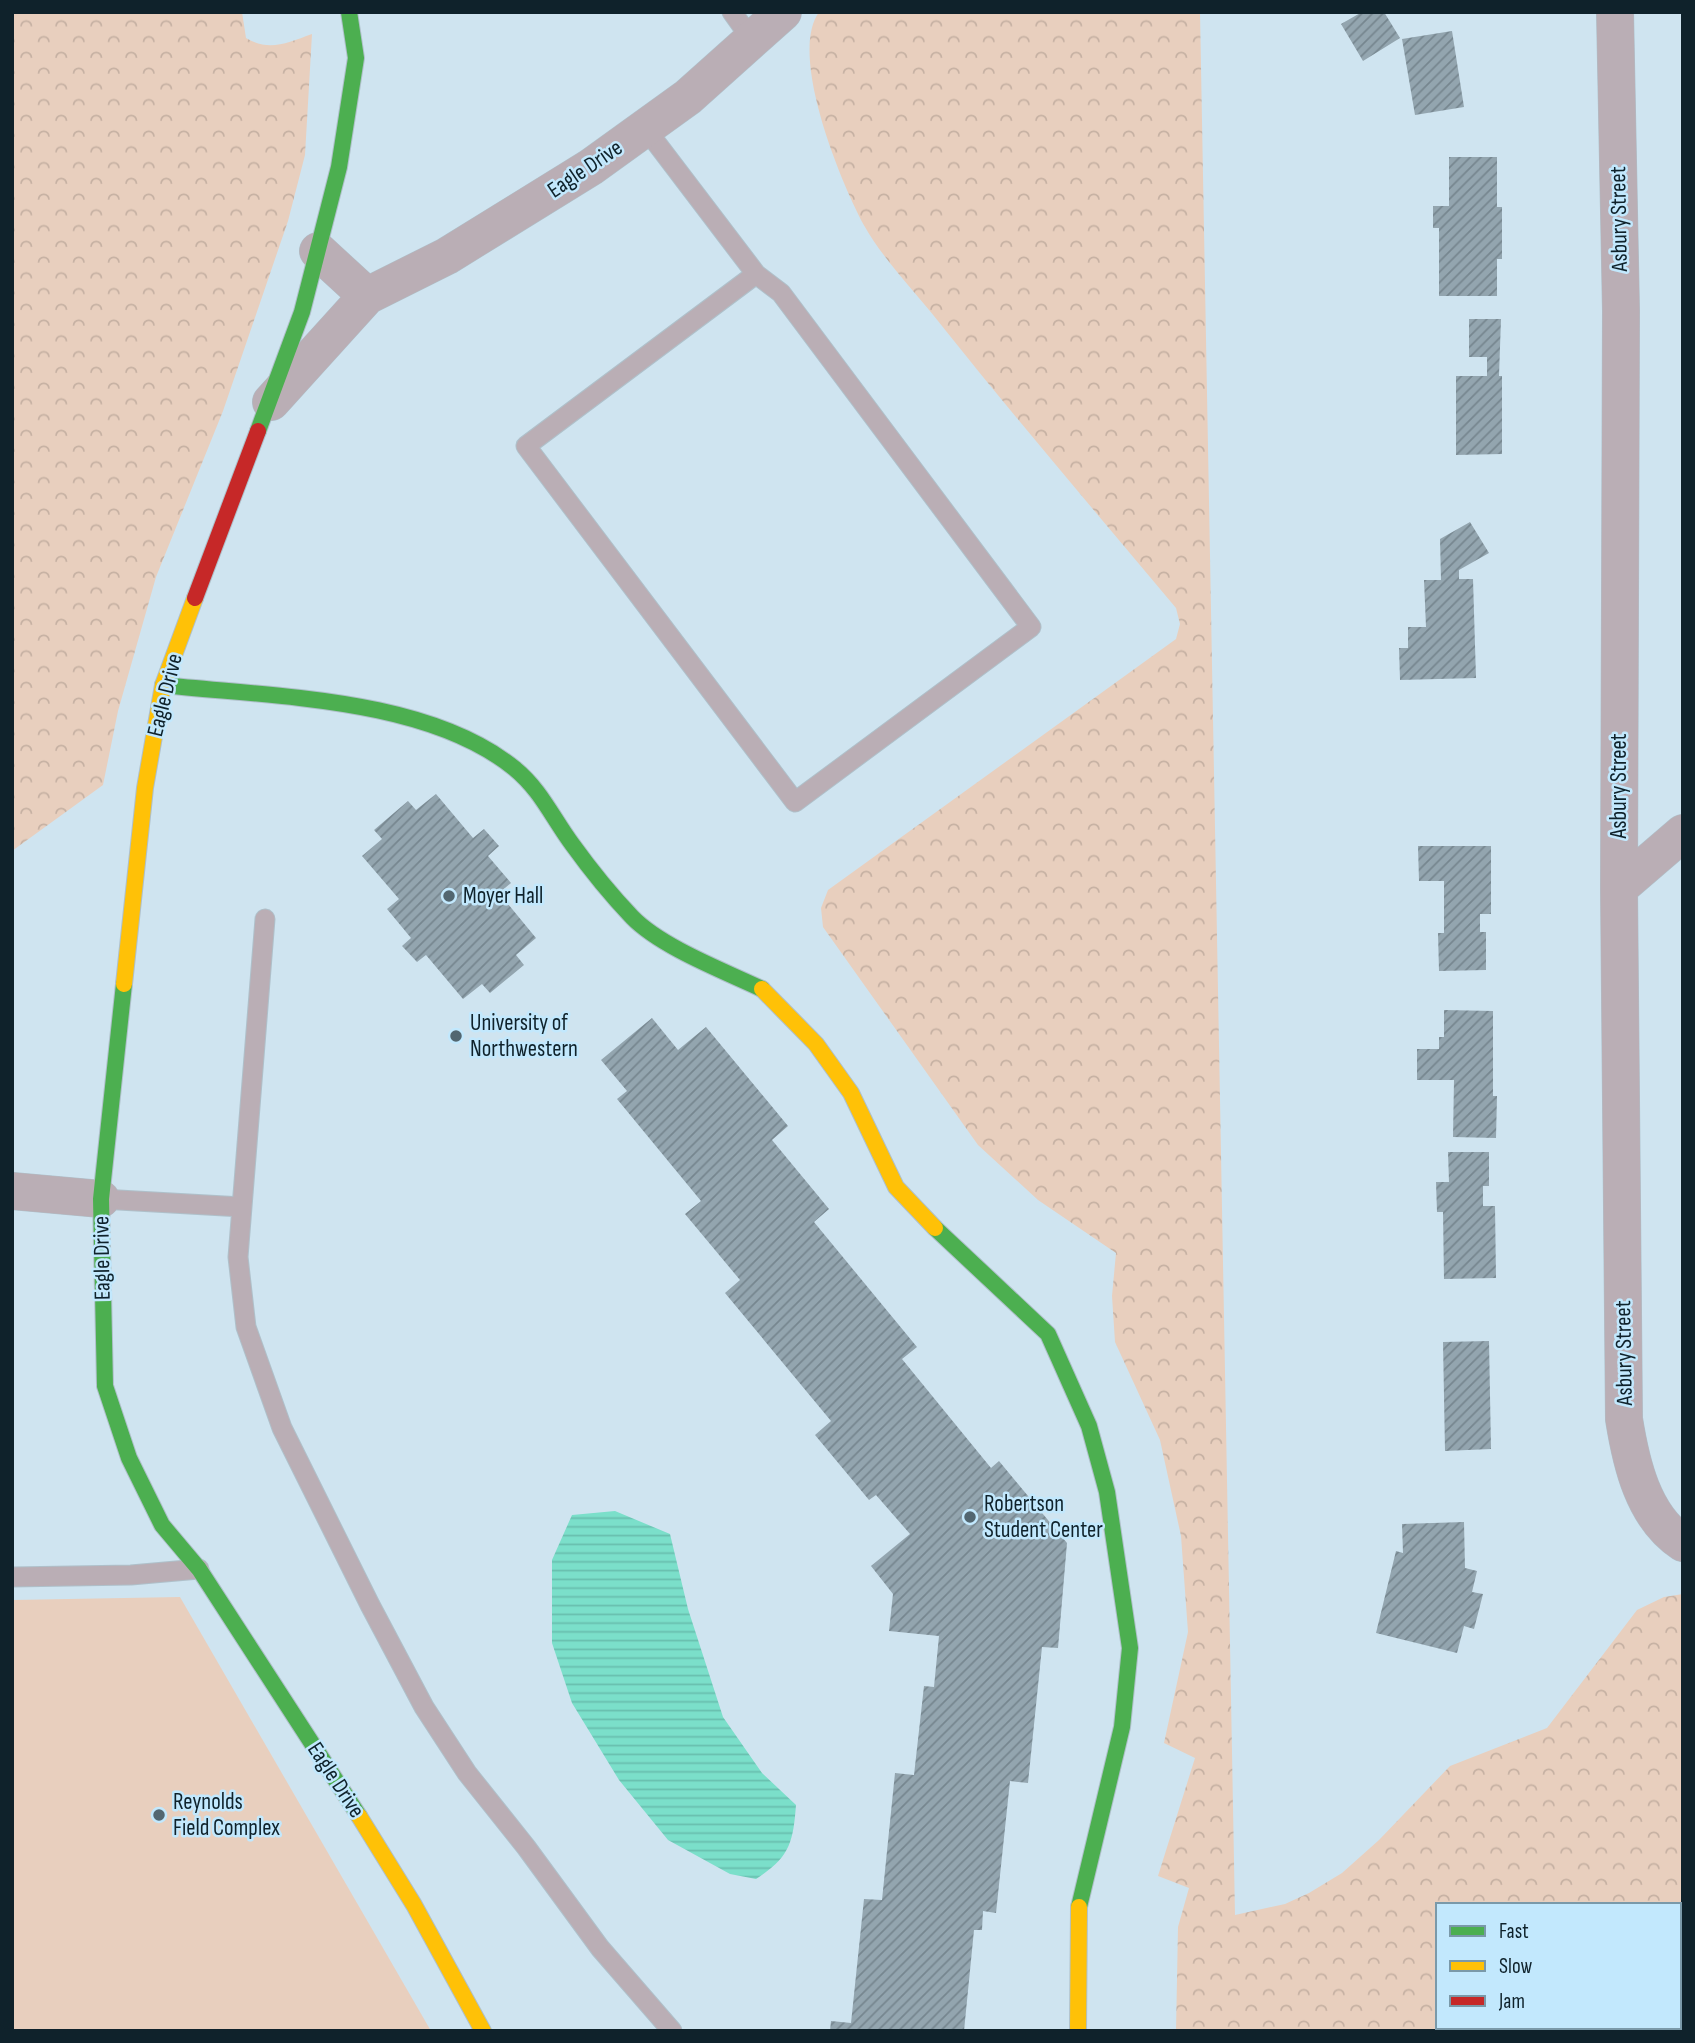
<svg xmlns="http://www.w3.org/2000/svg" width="1695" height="2043" font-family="'Sofia Sans Condensed',sans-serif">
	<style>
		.grass { fill: #e8cfbe }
		.forest { fill: url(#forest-crowns) }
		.water { fill: url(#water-rules) }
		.building { fill: url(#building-hatch) }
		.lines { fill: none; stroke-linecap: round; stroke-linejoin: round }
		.lane-casing { stroke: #afc0ca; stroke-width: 21 }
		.street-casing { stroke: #afc0ca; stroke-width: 38 }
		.fast-casing { stroke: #afc0ca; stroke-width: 18 }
		.slow-casing { stroke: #afc0ca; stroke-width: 18 }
		.jam-casing { stroke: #afc0ca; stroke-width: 18 }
		.lane { stroke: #baaeb5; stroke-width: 19 }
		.street { stroke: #baaeb5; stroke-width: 37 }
		.fast { stroke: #4caf50; stroke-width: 16 }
		.slow { stroke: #ffc107; stroke-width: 16 }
		.jam { stroke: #c62828; stroke-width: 16 }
		.poi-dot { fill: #526670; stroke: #c2e8fd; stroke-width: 2.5 }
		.labels { text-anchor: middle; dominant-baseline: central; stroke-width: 5; stroke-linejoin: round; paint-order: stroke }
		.street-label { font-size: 23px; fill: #0f222b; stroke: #c2e8fd }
		.poi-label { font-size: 23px; fill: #0f222b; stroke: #c2e8fd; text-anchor: start }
	</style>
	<defs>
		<pattern id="forest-crowns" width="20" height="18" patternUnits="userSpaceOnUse" patternTransform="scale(1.75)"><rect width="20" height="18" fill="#e8cfbe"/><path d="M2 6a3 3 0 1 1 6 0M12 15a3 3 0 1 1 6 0" fill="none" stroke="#c6b1a3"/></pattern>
		<pattern id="water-rules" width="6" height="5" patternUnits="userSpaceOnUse" patternTransform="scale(1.75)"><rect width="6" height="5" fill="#7bdfca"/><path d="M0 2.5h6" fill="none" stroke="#69bfae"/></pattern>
		<pattern id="building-hatch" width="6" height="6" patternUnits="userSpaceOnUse" patternTransform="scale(1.75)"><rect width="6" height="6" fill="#93a5af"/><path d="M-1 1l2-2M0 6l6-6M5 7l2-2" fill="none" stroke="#76868f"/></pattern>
	</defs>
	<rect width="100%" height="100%" fill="#cfe4f0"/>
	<path class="grass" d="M180 1597 431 2031H12V1600Z"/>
	<path class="forest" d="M12 12H242L246 38C269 52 287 43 312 34L305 155 288 221 223 411 156 577 118 711 103 785 12 851Z
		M819 12H1200L1235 1915 1285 1904 1309 1893 1342 1873 1379 1840 1450 1766 1547 1728 1637 1610 1664 1597 1683 1594V1961L1679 1968V1905H1438V2027H1651L1649 2031H1176L1178 1927 1189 1888 1158 1876 1195 1758 1164 1743 1188 1632 1181 1536 1160 1440 1115 1342 1112 1296 1116 1253 1038 1200 978 1145 823 927 821 908 828 890 1176 639 1180 624 1176 608C1099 516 1021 425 946 331 923 301 882 258 865 227 841 183 788 55 819 12Z"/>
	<path class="water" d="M615 1511 670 1534 688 1609 723 1717 762 1773 796 1805C793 1843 790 1857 756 1879L730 1874 668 1840 619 1780 572 1703 552 1643V1560L572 1515Z"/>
	<path class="building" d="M1362 12H1384L1400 38 1363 61 1341 24Z
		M1452 31 1464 107 1415 115 1402 39Z
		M1449 157H1497V207H1502V259H1497V296H1439V228H1433V206H1449Z
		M1469 319H1501L1499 376H1502V454L1456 455V376H1487V357H1469Z
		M1470 522 1489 553 1459 570V579H1473L1476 678 1400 680 1399 648H1408V627H1426L1424 580H1441L1440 539Z
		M436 794 473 838 484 829 499 846 488 856 511 883 499 893 536 938 516 955 524 965 490 993 482 984 463 999 426 955 417 962 402 946 411 938 387 909 399 899 362 856 382 839 374 830 408 801 416 810Z
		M1418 846H1491V914H1480V932H1486V970L1439 971 1438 933H1444V881H1419Z
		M1444 1010 1493 1011V1096H1497L1496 1138 1453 1137 1454 1080H1417V1049H1439V1037H1444Z
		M652 1018 678 1050 706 1027 788 1126 772 1140 829 1209 814 1222 917 1347 902 1359 991 1468 999 1461 1067 1543 1058 1648 1042 1647 1028 1783 1010 1781 996 1913 983 1911 982 1930H974L964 2031H830L831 2021 851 2023 864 1899 882 1900 895 1773 914 1775 924 1686 934 1687 939 1636 889 1631 893 1594 871 1566 910 1534 876 1495 869 1500 815 1435 831 1421 725 1293 740 1280 685 1214 701 1201 617 1099 627 1091 601 1060Z
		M1448 1152H1489V1186H1483V1206H1495L1496 1278 1444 1279 1443 1212H1437L1436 1182H1449Z
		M1489 1341 1491 1449 1445 1451 1443 1342Z
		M1464 1522 1465 1568 1477 1571 1472 1592 1483 1594 1474 1629 1464 1626 1457 1653 1376 1633 1396 1551 1403 1553 1402 1524Z"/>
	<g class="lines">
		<defs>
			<path id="lane" d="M732 12 752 40
				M645 128 756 274 781 293 1031 627 795 802 526 446 756 274
				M101 1199 242 1207 265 919
				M242 1207 238 1257 246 1327 282 1428 370 1605 424 1707 467 1773 526 1847 600 1948 672 2031
				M12 1577 131 1575 199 1569"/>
			<path id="street" d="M1615 12 1621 311 1619 888 1624 1419C1631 1463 1643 1517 1683 1543
				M318 251 367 296
				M271 402 367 296 447 256 591 167 688 97 783 12
				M1619 888 1683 833
				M12 1191 101 1199"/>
			<path id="fast" d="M258 431 302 312 339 167 356 58 349 12
				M163 685C272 697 426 697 514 768 541 790 552 817 572 844 590 869 611 895 632 917 661 947 724 971 762 989
				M124 984 101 1199 105 1386 129 1458 162 1525 199 1569 359 1816
				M935 1228 1048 1334 1089 1426 1107 1492 1130 1648 1122 1727 1079 1907"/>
			<path id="slow" d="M124 984 145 788 163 685 195 598
				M762 989 816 1044 851 1093 896 1187 935 1228
				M359 1816 414 1905 483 2031
				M1078 2031 1079 1907"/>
			<path id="jam" d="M195 598 258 431"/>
		</defs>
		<use href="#lane" class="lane-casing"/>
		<use href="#street" class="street-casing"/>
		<use href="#fast" class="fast-casing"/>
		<use href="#slow" class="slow-casing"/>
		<use href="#jam" class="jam-casing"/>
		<use href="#lane" class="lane"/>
		<use href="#street" class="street"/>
		<use href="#fast" class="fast"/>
		<use href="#slow" class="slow"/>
		<use href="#jam" class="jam"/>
	</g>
	<g class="poi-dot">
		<circle cx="449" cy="896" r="7"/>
		<circle cx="456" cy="1036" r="7"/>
		<circle cx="970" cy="1517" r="7"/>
		<circle cx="159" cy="1815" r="7"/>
	</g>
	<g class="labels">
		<g class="street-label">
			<text transform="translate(585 169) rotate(-34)">Eagle Drive</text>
			<text transform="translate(1619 219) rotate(-91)">Asbury Street</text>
			<text transform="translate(165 695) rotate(-76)">Eagle Drive</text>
			<text transform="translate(1619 786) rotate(-90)">Asbury Street</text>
			<text transform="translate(102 1258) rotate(-91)">Eagle Drive</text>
			<text transform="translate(1624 1353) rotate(-91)">Asbury Street</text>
			<text transform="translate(336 1780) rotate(57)">Eagle Drive</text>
		</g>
		<g class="poi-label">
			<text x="463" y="896">Moyer Hall</text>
			<text x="470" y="1023">University of<tspan x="470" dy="26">Northwestern</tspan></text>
			<text x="984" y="1504">Robertson<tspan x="984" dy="26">Student Center</tspan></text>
			<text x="173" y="1802">Reynolds<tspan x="173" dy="26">Field Complex</tspan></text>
		</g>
	</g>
	<rect width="1695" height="2043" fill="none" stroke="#0f222b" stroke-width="28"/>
	<rect x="1436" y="1903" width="245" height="126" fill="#c2e8fd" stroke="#7a99a9" stroke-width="2"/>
	<rect x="1450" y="1926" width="35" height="10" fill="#4caf50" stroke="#7a99a9" stroke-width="2"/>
	<text x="1499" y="1938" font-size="21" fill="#0f222b">Fast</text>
	<rect x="1450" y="1961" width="35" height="10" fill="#ffc107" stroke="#7a99a9" stroke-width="2"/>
	<text x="1499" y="1973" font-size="21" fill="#0f222b">Slow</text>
	<rect x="1450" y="1996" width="35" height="10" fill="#c62828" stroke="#7a99a9" stroke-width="2"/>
	<text x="1499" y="2008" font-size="21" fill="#0f222b">Jam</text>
</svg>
